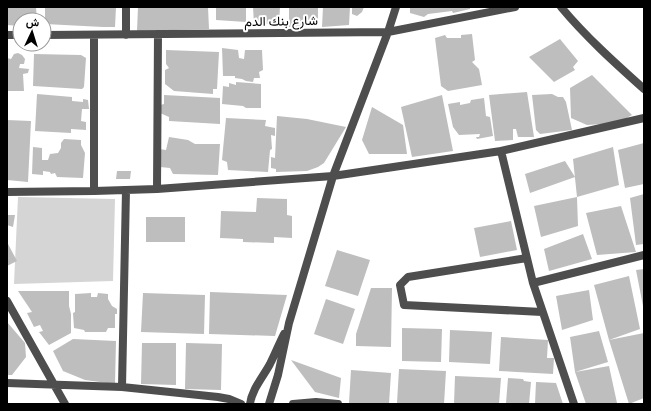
<svg xmlns="http://www.w3.org/2000/svg" width="651" height="411" font-family="'Fira Sans Condensed',Vazirmatn,sans-serif">
	<style>
		.green { fill: #d5d5d5 }
		.building { fill: #bebebe }
		.lines { fill: none; stroke-linecap: round; stroke-linejoin: round }
		.minor { stroke: #4e4e4e; stroke-width: 8 }
		.labels { text-anchor: middle; dominant-baseline: central; stroke-width: 4; stroke-linejoin: round; paint-order: stroke }
		.street-label { font-size: 13px; fill: #000; stroke: #fff }
	</style>
	<rect width="100%" height="100%" fill="#fff"/>
	<path class="green" d="M18 197 115 199 113 281 14 284Z"/>
	<path class="building" d="M7 7H36L37 20H20V26L7 25Z
		M45 7H116L115 27H103L45 24Z
		M138 7H208L209 29 137 31Z
		M216 7H246V22L216 20Z
		M253 7H280L279 24H254Z
		M289 7H318V25L289 27Z
		M323 7H350L349 25 322 27Z
		M352 7H364L362 12 357 16 352 14Z
		M410 7H470V9L453 13 452 11 428 14 424 17 410 13Z
		M472 34 475 60 472 62 479 69 482 85 448 91 441 86 435 38 445 35 447 38H461V35Z
		M560 39 578 61 573 67 575 70 554 82 529 57Z
		M222 48 238 50 239 58 244 59 245 50H262L263 70 259 72 260 78H254L253 82 246 81 242 79 235 78V76H223Z
		M166 50 219 52 217 89H213V94L174 91 165 84V70L169 68 166 64Z
		M18 53 22 55 25 59 24 64H20L19 68 29 69 28 73 23 74 24 91H7V58L11 59 14 54Z
		M34 54 81 55 86 58 84 87 82 89 33 86Z
		M592 75 632 115 618 123 587 125 571 118 570 88Z
		M236 82 261 84V108H246L243 106 222 104 223 86 229 87V83L236 85Z
		M527 92 534 137H518L516 129H513V140L495 141 489 95Z
		M37 94 72 97V101L83 102V99L88 100 89 109H82L81 121 86 122V130L71 129V133L35 131Z
		M552 94 558 97H563L566 102 572 130 540 134 536 130 532 95Z
		M164 95 220 98V124L169 121V117L160 113V105L164 104Z
		M442 95 453 151 412 157 401 107Z
		M484 98 486 116 490 117 493 136 477 139 476 137H479L480 134 459 135 453 127 448 104 460 102V105L470 103 471 100Z
		M372 107 403 125 407 154H369L362 140Z
		M277 116 307 119 346 127 324 163 318 167 307 171 276 172V169L271 168V157L275 158Z
		M226 118 266 120 265 126 275 128V136L271 135 272 149 270 150 268 172 228 170 227 162 222 160Z
		M7 120 31 121 28 182 7 180Z
		M169 137 188 140 195 144H220L218 175 173 174 170 168 160 167 159 149 166 150Z
		M64 139 81 140V145L85 153 83 178 57 177 55 173 51 174 50 172 43 171V175L32 174 33 147 42 148V160H48L50 154 58 153 61 148V143Z
		M644 143V184L625 188 618 150Z
		M613 147 619 185 577 197 573 159Z
		M565 161 575 177 530 193 525 174Z
		M117 171H131L130 179H116Z
		M644 194V244L636 245 630 198Z
		M577 197 578 226 541 237 534 206Z
		M257 198 287 199V215L292 216V238L274 237V243L243 242V239L220 238 221 211 256 212Z
		M621 206 636 252 597 255 586 213Z
		M7 215H15L13 227 7 225Z
		M146 217H185V242H146Z
		M511 221 517 250 480 257 474 228Z
		M583 234 592 259 549 271 544 249Z
		M7 242 17 261 7 266Z
		M337 250 370 260 358 296 325 286Z
		M644 269V306H643L636 270Z
		M629 276 640 329 609 340 594 285Z
		M371 288H392L391 347 356 346V334Z
		M589 290 593 320 562 330 556 296Z
		M18 291H69V306L71 314V333L49 345 39 332 43 331 40 325 34 327 27 313 32 312Z
		M210 292 287 295 275 336 209 334Z
		M91 293V297H97L98 293 108 294V299L112 306 117 309V314H115V328H108L106 332H85L84 330 74 328 73 313 75 312V294Z
		M143 293 205 295 204 334 141 332Z
		M326 299 355 309 343 344 314 334Z
		M7 322 25 343 26 357 12 375H7Z
		M402 328 442 329 441 362 402 361Z
		M450 330 492 332 490 364 449 362Z
		M599 331 608 362 575 372 570 337Z
		M644 333V398L629 404 609 340Z
		M501 337 548 340 547 358H554L553 374 499 371Z
		M73 339 116 341 115 384 85 380 63 371 53 351Z
		M142 343H176V385L141 384Z
		M186 343 222 344 221 390 185 389Z
		M291 360 341 378 339 398 315 392Z
		M609 366 617 403 612 404H586L575 372Z
		M399 369 446 371 444 404 397 403Z
		M351 370 391 373 389 404 349 403Z
		M455 376 501 378 499 404H454Z
		M508 378 523 379 524 381 531 382 529 404 506 403Z
		M536 382 556 383 563 404H535Z"/>
	<g class="lines">
		<path class="minor" d="M126 7V35
			M561 7C586 37 615 63 644 89
			M7 35H20
			M44 35 388 32 515 7
			M94 35V191
			M501 151 533 283 574 404
			M157 189 158 34
			M7 192 94 191 157 189 333 176 501 151 644 118
			M527 258 408 277 400 285 404 305 542 312
			M533 283 644 255
			M7 301 65 404
			M7 383 122 387 218 397 229 399 241 404
			M122 387 126 190
			M250 404C252 389 263 377 270 364 275 354 279 344 284 334
			M269 404 278 375 289 323 333 176 388 32 396 7
			M293 404 316 402 338 404"/>
	</g>
	<g class="labels">
		<g class="street-label">
			<text transform="translate(281 21) rotate(-1)">شارع بنك الدم</text>
		</g>
	</g>
	<rect width="651" height="411" fill="none" stroke="#000000" stroke-width="16"/>
	<g transform="translate(32 32) rotate(4)"><circle r="19" fill="#ffffff" stroke="#999999"/>
	<path d="M0-3L7 15L0 10L-7 15Z" fill="#000000"/>
	<text y="-6" font-size="11" font-weight="bold" text-anchor="middle" fill="#000000">ش</text>
	</g>
</svg>
